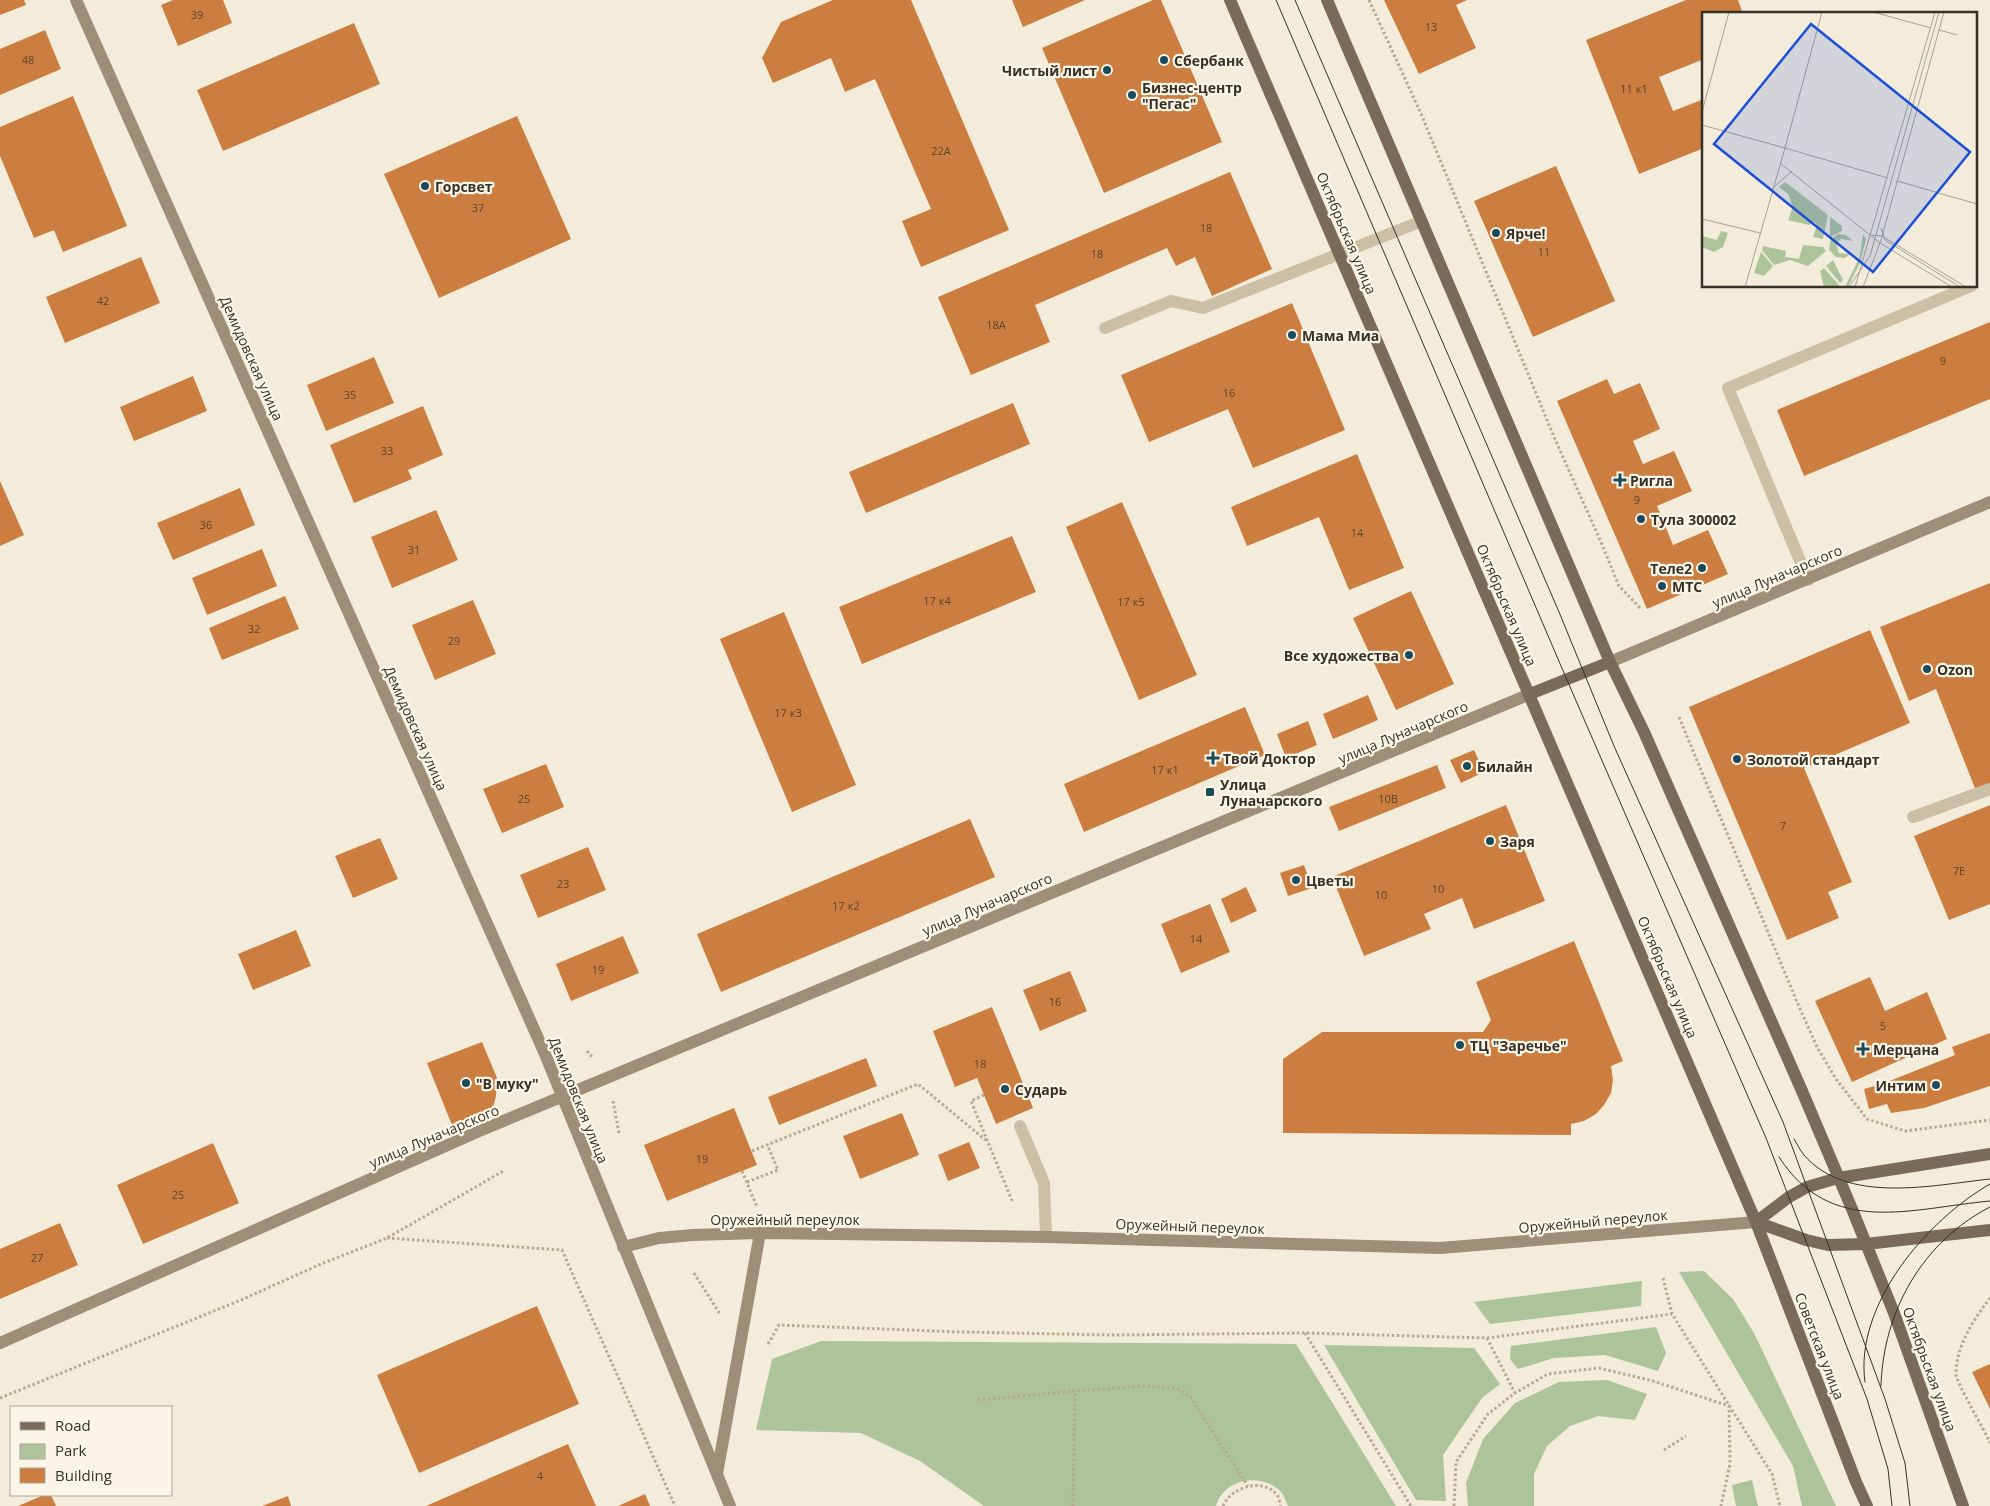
<svg xmlns="http://www.w3.org/2000/svg" width="1990" height="1506" font-family="'Open Sans',sans-serif">
	<style>
		.green { fill: #adc39a }
		.building { fill: #cb7e40 }
		.lines { fill: none; stroke-linecap: round; stroke-linejoin: round }
		.path { stroke: #b7a990; stroke-width: 3; stroke-dasharray: 2.5 2.5; stroke-linecap: butt }
		.lane { stroke: #ccbfa6; stroke-width: 12 }
		.secondary { stroke: #9f8e77; stroke-width: 12 }
		.primary { stroke: #7a6a58; stroke-width: 12 }
		.tram { stroke: #373027; stroke-width: 1 }
		.poi-dot { fill: #1b4a5b; stroke: #faf5e7; stroke-width: 2 }
		.labels { text-anchor: middle; dominant-baseline: central; stroke-width: 4.5; stroke-linejoin: round; paint-order: stroke }
		.number-label { font-size: 11px; fill: #5c442d }
		.poi-label { font-size: 14px; font-weight: bold; fill: #373027; stroke: #faf5e7; text-anchor: start }
		.street-label { font-size: 14px; fill: #373027; stroke: #faf5e7 }
		.inset-road { fill: none; stroke: #a8a193; stroke-width: 1 }
		.view { fill: #1d4ed8; fill-opacity: 0.15; stroke: #1d4ed8; stroke-width: 2.5 }
		.inset-edge { fill: none; stroke: #373027; stroke-width: 2.5 }
	</style>
	<rect width="100%" height="100%" fill="#f3ecdb"/>
	<path class="green" d="M1704 1271 1733 1299 1754 1333 1836 1506H1802L1793 1466 1679 1272Z
		M1642 1281 1641 1306 1490 1324 1474 1302Z
		M1656 1327 1666 1353 1658 1371 1605 1355 1554 1358 1518 1369 1510 1359 1511 1346Z
		M821 1341 1296 1344 1396 1506H1288C1286 1502 1284 1495 1281 1492 1262 1472 1224 1478 1216 1506H984L920 1461 861 1433 756 1430 772 1359Z
		M1324 1345 1474 1348 1500 1384 1482 1398 1443 1455 1446 1501 1416 1500Z
		M1607 1380 1647 1394 1635 1420 1598 1416 1570 1426 1547 1446 1534 1474V1506H1468L1466 1483 1483 1439 1515 1403 1559 1382Z
		M1752 1480 1758 1506H1736L1732 1485Z"/>
	<path class="building" d="M0 0H24L26 5 0 15Z
		M173 0H223L232 23 178 46 161 5Z
		M833 0H911L1009 230 921 267 902 221 931 209 875 79 845 92 831 58 773 83 762 58 781 22Z
		M1012 0H1085L1023 27Z
		M1153 0H1161L1222 142 1104 193 1042 48Z
		M1384 0H1467L1456 5 1476 48 1419 74Z
		M1686 0H1738L1743 14H1704V59L1659 77 1673 111 1704 99V148L1639 174 1586 40Z
		M354 23 380 84 223 151 197 90Z
		M45 30 61 69 0 95V49Z
		M73 96 127 226 63 252 54 230 34 238 0 156V127Z
		M517 116 571 239 439 298 384 174Z
		M1556 166 1615 301 1533 337 1474 201Z
		M1230 172 1272 269 1212 296 1195 257 1176 266 1167 248 1035 305 1050 342 971 375 938 297Z
		M141 257 160 303 65 343 46 297Z
		M1292 303 1345 430 1253 468 1228 409 1149 442 1121 375Z
		M1990 322V399L1804 476 1777 410Z
		M374 357 394 403 326 431 307 385Z
		M193 376 207 411 134 441 120 407Z
		M1607 379 1614 394 1640 383 1660 429 1633 441 1643 464 1674 451 1692 491 1657 506 1673 545 1708 530 1728 574 1647 609 1557 401Z
		M1013 403 1030 444 866 513 849 472Z
		M423 406 443 455 408 470 412 479 354 503 330 445Z
		M1357 454 1404 568 1349 590 1319 517 1247 546 1231 507Z
		M0 481 24 535 0 546Z
		M240 488 255 525 173 560 157 523Z
		M1122 502 1197 675 1139 700 1066 527Z
		M436 510 458 560 392 588 371 537Z
		M1012 536 1036 592 862 664 839 607Z
		M262 549 277 586 207 615 192 578Z
		M1990 583V785L1976 791 1936 689 1909 701 1880 627Z
		M1411 591 1454 684 1396 710 1353 618Z
		M285 596 299 629 222 660 209 628Z
		M473 600 496 654 435 680 412 625Z
		M784 612 856 785 792 812 720 639Z
		M1870 630 1910 723 1804 768 1852 882 1828 892 1839 918 1787 940 1689 707Z
		M1368 695 1378 720 1333 739 1323 714Z
		M1245 707 1265 755 1084 832 1064 784Z
		M1308 721 1317 745 1286 758 1277 734Z
		M1474 750 1484 772 1461 783 1450 760Z
		M546 764 564 807 502 833 483 789Z
		M1437 765 1446 788 1339 831 1329 807Z
		M1506 805 1545 901 1474 929 1462 898 1424 914 1431 929 1364 956 1332 877Z
		M1990 805V904L1949 920 1914 836Z
		M970 819 995 877 721 992 697 934Z
		M380 838 398 879 353 898 335 856Z
		M588 847 606 890 538 918 520 875Z
		M1304 865 1312 888 1288 896 1280 873Z
		M1246 887 1257 911 1231 923 1221 899Z
		M1210 904 1230 952 1181 973 1161 924Z
		M296 930 311 966 253 990 238 954Z
		M623 936 639 973 571 1001 556 964Z
		M1574 941 1623 1061 1611 1066 1613 1080 1611 1093 1604 1105 1596 1114 1584 1121 1571 1124V1135L1283 1133V1059L1322 1032H1483L1491 1020 1476 982Z
		M1070 971 1087 1011 1040 1031 1023 990Z
		M1870 977 1885 1011 1927 992 1947 1039 1852 1082 1815 1001Z
		M992 1007 1033 1108 996 1124 977 1078 955 1087 933 1031Z
		M1990 1033V1086L1924 1108 1891 1113 1887 1104 1869 1109 1864 1089 1882 1084 1955 1055 1952 1047Z
		M482 1042 497 1078 496 1096 494 1104 489 1111 452 1125 427 1063Z
		M866 1058 877 1086 779 1125 768 1097Z
		M734 1108 757 1165 667 1201 644 1145Z
		M902 1113 919 1155 860 1179 843 1136Z
		M969 1142 980 1168 948 1181 938 1155Z
		M213 1143 239 1203 143 1244 117 1185Z
		M60 1223 78 1265 0 1299V1249Z
		M537 1306 579 1404 419 1473 377 1375Z
		M1990 1364V1409L1972 1372Z
		M568 1444 596 1506H426Z
		M645 1494 650 1506H618Z
		M44 1495H51L56 1506H18Z
		M288 1496 291 1506H262Z"/>
	<g class="lines">
		<path class="path" d="M1369 0 1422 116 1554 437 1601 542 1619 586 1641 609
			M1679 717 1797 1002 1817 1047 1836 1079 1867 1119 1905 1131 1990 1120
			M587 1051 592 1057
			M984 1095 971 1101 1013 1203
			M613 1101 619 1133
			M752 1151 918 1084 988 1142
			M742 1171 757 1207
			M747 1182 778 1170 767 1144
			M387 1238 562 1250 675 1506
			M694 1273 720 1314
			M1663 1278 1672 1314 1772 1474 1780 1506
			M1990 1298C1974 1319 1956 1346 1956 1374 1956 1382 1985 1431 1990 1443
			M1305 1333 1411 1506
			M1487 1338 1515 1393
			M768 1344 779 1325 961 1332 1111 1335 1305 1333 1487 1338 1672 1314
			M0 1398 241 1300 321 1264 387 1238 505 1170
			M978 1400 1075 1391 1147 1386 1174 1388 1184 1392 1191 1398 1248 1486
			M1664 1450 1686 1436
			M1073 1506 1075 1391
			M1223 1506C1231 1487 1263 1477 1277 1495 1279 1497 1280 1503 1281 1506
			M1454 1506 1456 1462 1488 1414 1515 1393 1548 1374 1599 1368 1653 1381 1729 1406 1730 1464 1721 1506"/>
		<path class="lane" d="M1105 328 1171 301 1203 308 1422 221
			M1808 580 1728 388 1971 286
			M1913 817 1990 789
			M1020 1126 1044 1183 1046 1237"/>
		<path class="secondary" d="M76 0 545 1054 730 1506
			M1610 662 1990 502
			M623 1247 659 1238 693 1235 760 1233 1046 1237 1440 1248 1756 1222
			M0 1343 477 1132 1530 694
			M717 1474 760 1233"/>
		<path class="primary" d="M1230 0 1756 1222 1856 1482 1867 1506
			M1327 0 1610 662 1644 732 1802 1091 1852 1209 1894 1313 1963 1506
			M1530 694 1610 662
			M1756 1222 1789 1197 1807 1187 1838 1178 1990 1154
			M1756 1222 1806 1240 1828 1245 1866 1244 1990 1230"/>
		<path class="tram" d="M1276 0 1567 680 1766 1138 1867 1399 1888 1469 1892 1506
			M1295 0 1559 612 1614 746 1783 1122 1885 1399 1905 1463 1910 1506
			M1794 1139C1797 1144 1800 1150 1804 1155 1847 1205 1933 1185 1990 1179
			M1779 1157C1831 1238 1912 1208 1990 1201
			M1865 1382C1854 1305 1927 1220 1990 1184
			M1881 1386C1883 1312 1922 1242 1990 1207"/>
	</g>
	<g class="poi-dot">
		<circle cx="1164" cy="60" r="5"/>
		<circle cx="1107" cy="70" r="5"/>
		<circle cx="1132" cy="95" r="5"/>
		<circle cx="425" cy="186" r="5"/>
		<circle cx="1496" cy="233" r="5"/>
		<circle cx="1292" cy="335" r="5"/>
		<path d="M1617.5 472.5h5v5h5v5h-5v5h-5v-5h-5v-5h5z"/>
		<circle cx="1641" cy="519" r="5"/>
		<circle cx="1702" cy="568" r="5"/>
		<circle cx="1662" cy="586" r="5"/>
		<circle cx="1409" cy="655" r="5"/>
		<circle cx="1927" cy="669" r="5"/>
		<path d="M1210.5 750.5h5v5h5v5h-5v5h-5v-5h-5v-5h5z"/>
		<circle cx="1737" cy="759" r="5"/>
		<circle cx="1467" cy="766" r="5"/>
		<rect x="1205" y="787" width="10" height="10" rx="2.5"/>
		<circle cx="1490" cy="841" r="5"/>
		<circle cx="1296" cy="880" r="5"/>
		<circle cx="1460" cy="1045" r="5"/>
		<path d="M1860.5 1041.5h5v5h5v5h-5v5h-5v-5h-5v-5h5z"/>
		<circle cx="466" cy="1083" r="5"/>
		<circle cx="1936" cy="1085" r="5"/>
		<circle cx="1005" cy="1089" r="5"/>
	</g>
	<g class="labels">
		<g class="number-label">
			<text x="197" y="14">39</text>
			<text x="1431" y="26">13</text>
			<text x="28" y="59">48</text>
			<text x="1634" y="88">11 к1</text>
			<text x="941" y="150">22А</text>
			<text x="478" y="207">37</text>
			<text x="1206" y="227">18</text>
			<text x="1544" y="251">11</text>
			<text x="1097" y="253">18</text>
			<text x="103" y="300">42</text>
			<text x="996" y="324">18А</text>
			<text x="1943" y="360">9</text>
			<text x="1229" y="392">16</text>
			<text x="350" y="394">35</text>
			<text x="387" y="450">33</text>
			<text x="1637" y="499">9</text>
			<text x="206" y="524">36</text>
			<text x="1357" y="532">14</text>
			<text x="414" y="549">31</text>
			<text x="937" y="600">17 к4</text>
			<text x="1131" y="601">17 к5</text>
			<text x="254" y="628">32</text>
			<text x="454" y="640">29</text>
			<text x="788" y="712">17 к3</text>
			<text x="1165" y="769">17 к1</text>
			<text x="524" y="798">25</text>
			<text x="1388" y="798">10В</text>
			<text x="1783" y="825">7</text>
			<text x="1959" y="870">7Е</text>
			<text x="563" y="883">23</text>
			<text x="1438" y="888">10</text>
			<text x="1381" y="894">10</text>
			<text x="846" y="905">17 к2</text>
			<text x="1196" y="938">14</text>
			<text x="598" y="969">19</text>
			<text x="1055" y="1001">16</text>
			<text x="1883" y="1025">5</text>
			<text x="980" y="1063">18</text>
			<text x="702" y="1158">19</text>
			<text x="178" y="1194">25</text>
			<text x="37" y="1257">27</text>
			<text x="540" y="1475">4</text>
		</g>
		<g class="poi-label">
			<text x="1174" y="60">Сбербанк</text>
			<text x="1097" y="70" text-anchor="end">Чистый лист</text>
			<text x="1142" y="87">Бизнес-центр<tspan x="1142" dy="16">"Пегас"</tspan></text>
			<text x="435" y="186">Горсвет</text>
			<text x="1506" y="233">Ярче!</text>
			<text x="1302" y="335">Мама Миа</text>
			<text x="1630" y="480">Ригла</text>
			<text x="1651" y="519">Тула 300002</text>
			<text x="1692" y="568" text-anchor="end">Теле2</text>
			<text x="1672" y="586">МТС</text>
			<text x="1399" y="655" text-anchor="end">Все художества</text>
			<text x="1937" y="669">Ozon</text>
			<text x="1223" y="758">Твой Доктор</text>
			<text x="1747" y="759">Золотой стандарт</text>
			<text x="1477" y="766">Билайн</text>
			<text x="1220" y="784">Улица<tspan x="1220" dy="16">Луначарского</tspan></text>
			<text x="1500" y="841">Заря</text>
			<text x="1306" y="880">Цветы</text>
			<text x="1470" y="1045">ТЦ "Заречье"</text>
			<text x="1873" y="1049">Мерцана</text>
			<text x="476" y="1083">"В муку"</text>
			<text x="1926" y="1085" text-anchor="end">Интим</text>
			<text x="1015" y="1089">Сударь</text>
		</g>
		<g class="street-label">
			<text transform="translate(1347 233) rotate(67)">Октябрьская улица</text>
			<text transform="translate(252 358) rotate(66)">Демидовская улица</text>
			<text transform="translate(1777 576) rotate(-23)">улица Луначарского</text>
			<text transform="translate(1507 605) rotate(67)">Октябрьская улица</text>
			<text transform="translate(416 728) rotate(66)">Демидовская улица</text>
			<text transform="translate(1403 732) rotate(-23)">улица Луначарского</text>
			<text transform="translate(987 904) rotate(-23)">улица Луначарского</text>
			<text transform="translate(1668 977) rotate(67)">Октябрьская улица</text>
			<text transform="translate(579 1100) rotate(68)">Демидовская улица</text>
			<text transform="translate(434 1136) rotate(-23)">улица Луначарского</text>
			<text x="785" y="1219">Оружейный переулок</text>
			<text transform="translate(1593 1221) rotate(-5)">Оружейный переулок</text>
			<text transform="translate(1190 1226) rotate(2)">Оружейный переулок</text>
			<text transform="translate(1820 1346) rotate(69)">Советская улица</text>
			<text transform="translate(1930 1369) rotate(70)">Октябрьская улица</text>
		</g>
	</g>
	<g transform="translate(1702 12)">
		<rect width="275" height="275" fill="#f3ecdb"/>
		<path d="M83 170 126 203 121 227 111 225 115 214 113 210 107 213 86 208 91 195 86 182 77 175ZM128 205 140 214V219L128 225ZM19 219 26 221 21 235 12 240 0 235V224L15 228ZM135 222 144 223 151 229 139 227 134 231 137 241 148 242 143 246 134 245 127 238 128 229ZM161 222 164 227 158 251 146 275H143L158 244ZM101 233 121 235 124 239 106 254 88 248 72 253 60 238 61 234 84 239 83 245 97 247ZM59 240 71 254 62 264 52 261ZM131 248 141 268 138 271 124 254ZM122 256 137 273 136 275H122L118 259Z" fill="#adc39a"/>
		<path class="inset-road" d="M120 0 83 136 186 166M171 0 229 16M237 18 255 23M0 100 27 0M0 113 83 136 43 275M79 152 178 231 250 275M195 169 275 192M72 175 90 159M0 207 58 221M179 216 183 228 258 275M170 223 180 224 264 275M147 275 168 244 237 0M153 275 233 0M161 275 179 228 242 0"/>
		<path class="view" d="M109 12 268 140 171 260 12 132Z"/>
		<rect width="275" height="275" class="inset-edge"/>
	</g>
	<rect x="10" y="1406" width="162" height="90" fill="#faf5e7" stroke="#aca69a"/>
	<rect x="20" y="1422" width="25" height="8" fill="#7a6a58" stroke="#aca69a"/>
	<text x="55" y="1431" font-size="15" fill="#373027">Road</text>
	<rect x="20" y="1444" width="25" height="15" fill="#adc39a" stroke="#aca69a"/>
	<text x="55" y="1456" font-size="15" fill="#373027">Park</text>
	<rect x="20" y="1468" width="25" height="15" fill="#cb7e40" stroke="#aca69a"/>
	<text x="55" y="1481" font-size="15" fill="#373027">Building</text>
</svg>
